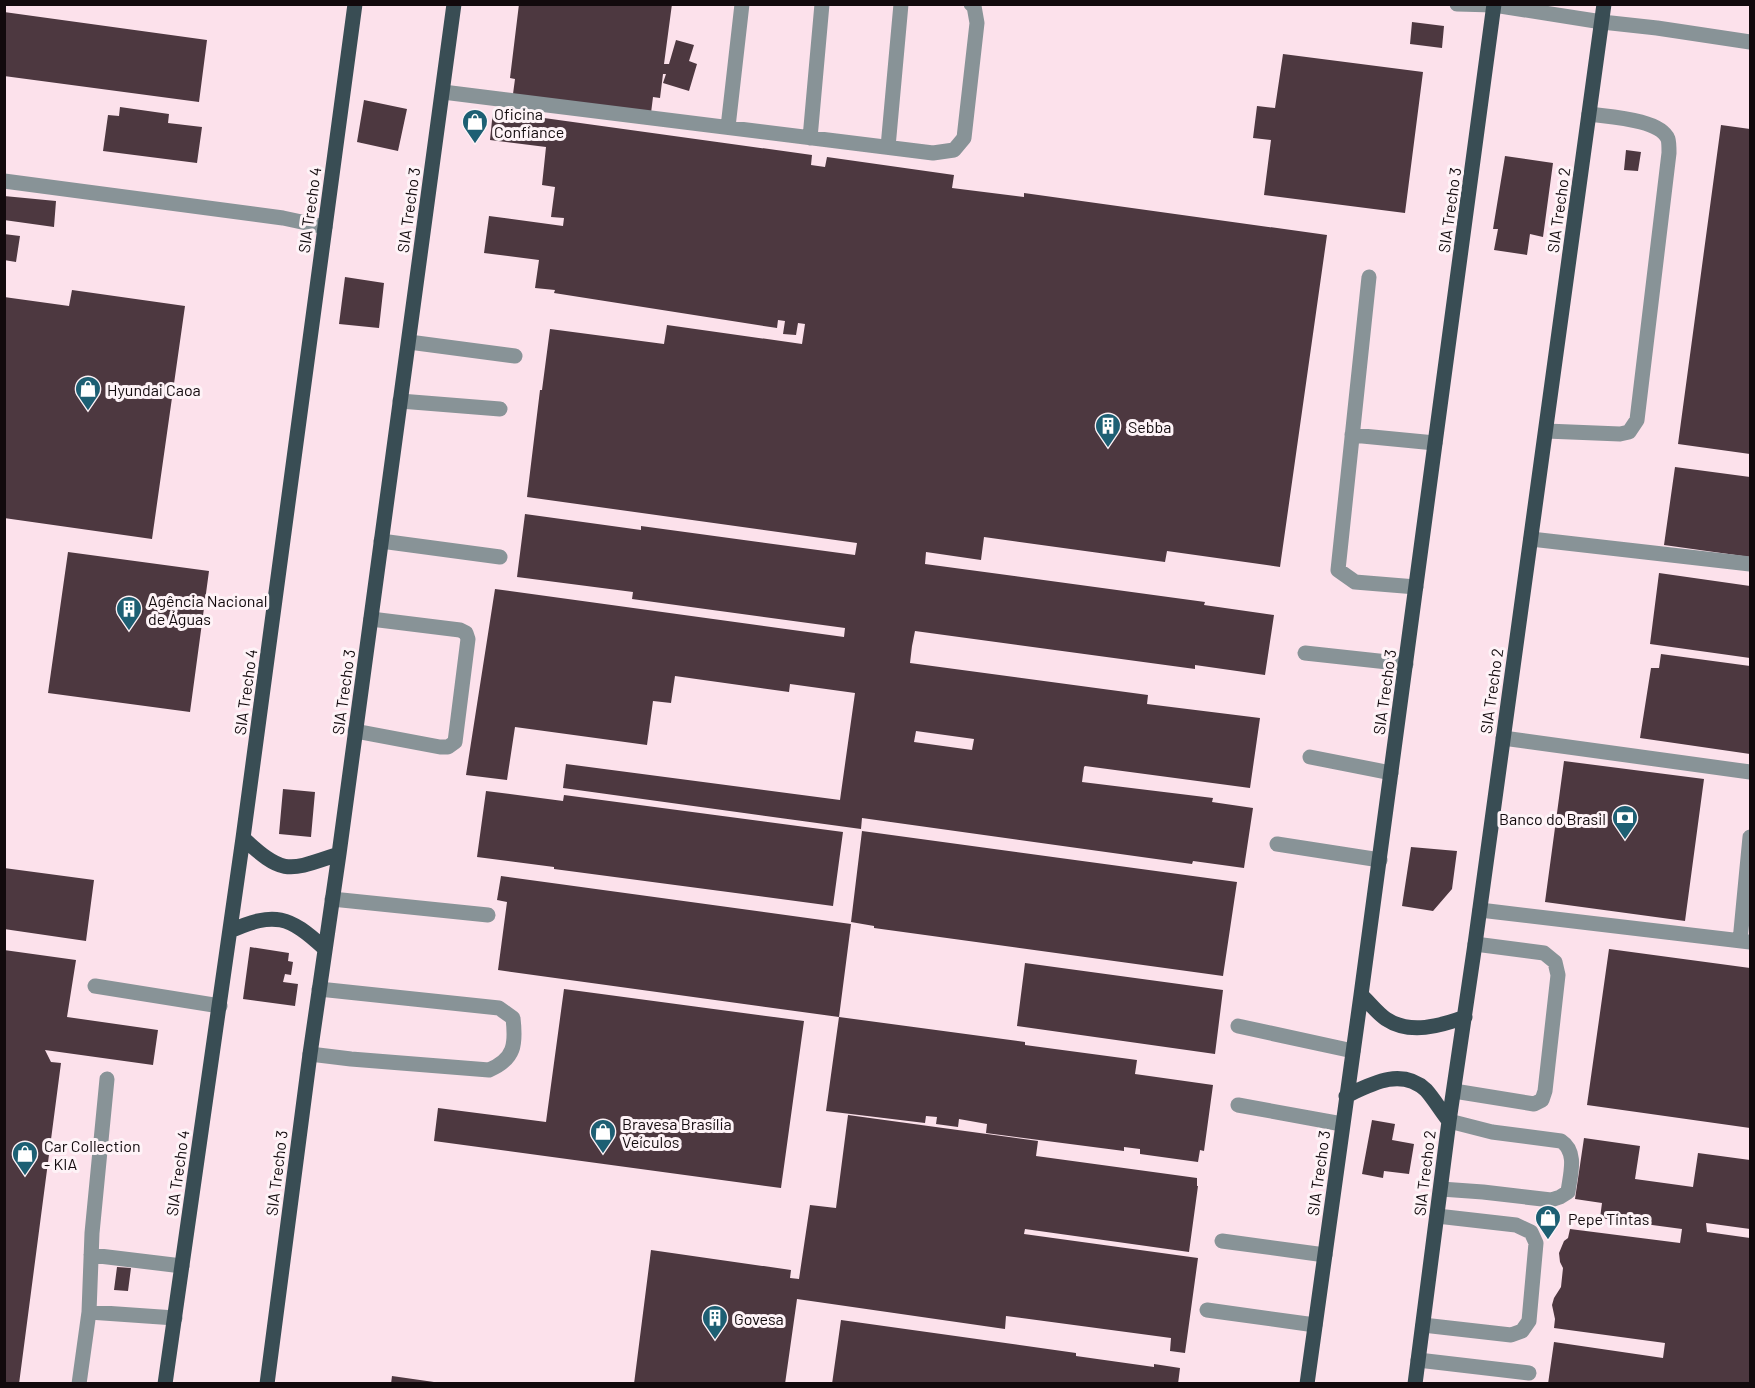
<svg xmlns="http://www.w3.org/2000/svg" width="1755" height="1388" font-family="Barlow,sans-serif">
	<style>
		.building { fill: #4d3840; fill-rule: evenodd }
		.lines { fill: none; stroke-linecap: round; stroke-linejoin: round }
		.minor { stroke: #889397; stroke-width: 15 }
		.major { stroke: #394d54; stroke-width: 15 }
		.labels { text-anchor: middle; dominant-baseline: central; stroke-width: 6; stroke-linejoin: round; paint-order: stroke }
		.poi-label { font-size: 16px; fill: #120a0d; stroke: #fef3f7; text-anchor: start }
		.street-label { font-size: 16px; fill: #120a0d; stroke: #fef3f7 }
	</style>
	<rect width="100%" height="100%" fill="#fce1eb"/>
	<path class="building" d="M519 4H672L664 64H669L676 40 694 45 689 61 697 64 689 91 663 83 666 74H663L660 98 653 97 651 113 513 94 515 79 510 78Z
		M4 12 207 40 199 102 4 76Z
		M1412 22 1444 26 1442 48 1410 44Z
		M1283 54 1423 72 1405 213 1264 195 1271 140 1253 138 1257 106 1275 108Z
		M364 100 407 109 398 151 357 142Z
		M120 107 169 114 168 123 202 127 197 163 103 151 108 115 119 116Z
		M493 111 812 155 811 165 825 167 827 157 954 175 952 188 1024 197V193L1327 235 1280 567 1167 551 1165 562 984 537 981 560 926 552 925 564 1205 602 1204 605 1274 615 1265 675 1195 665V669L915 631 912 646 910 663 1148 695 1147 704 1260 718 1250 788 1085 766 1084 767 1082 782 1213 798 1212 802 1253 808 1244 868 1193 861 1192 864 862 818 861 829 563 788 566 764 840 800 855 693 790 684 789 692 675 676 671 703 653 701 647 745 515 727 507 780 466 775 495 589 844 637 845 628 632 599 633 592 517 577 525 514 641 530V526L855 555 857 543 527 497 540 390H542L550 329 664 344 667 325 802 344 805 324 798 323 796 335 783 334 785 321 778 320 777 328 554 293 555 290 535 288 539 260 484 253 489 216 563 226 564 218 551 217 555 187 542 185 546 147 490 140ZM916 731 974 739 972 750 914 742Z
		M1721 125 1750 129V454L1678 444Z
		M1626 150 1641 152 1638 171 1624 170Z
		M1505 156 1553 163 1543 237 1530 234 1527 255 1494 250 1498 229H1493Z
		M4 196 56 201 54 227 4 220Z
		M4 234 20 236 16 262 4 260Z
		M345 277 384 283 379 328 339 324Z
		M72 290 185 306 152 539 4 518V297L69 306Z
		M1675 467 1750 477V557L1664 545Z
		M68 552 209 571 190 712 48 693Z
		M1659 573 1750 586V658L1650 644Z
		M1661 654 1750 666V754L1640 738 1651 668H1659Z
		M1564 761 1704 779 1685 921 1545 902Z
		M283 789 315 792 311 837 279 834Z
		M486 791 563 801 564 795 843 832 833 906 554 869V867L477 857Z
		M862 831 1237 882 1223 976 874 928V926L851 922Z
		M1411 847 1457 851 1452 889 1433 911 1402 906Z
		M4 868 94 880 86 941 4 929Z
		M501 876 851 924 839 1017 498 970 507 902 497 900Z
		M250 947 289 953 288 961 293 962 291 975 285 974 283 982 298 984 295 1006 243 999Z
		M1609 949 1750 968V1128L1587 1105Z
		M4 950 76 960 67 1017 158 1030 153 1065 45 1050 51 1062 61 1063 19 1384H4Z
		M1025 963 1223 990 1215 1054 1017 1026Z
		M564 989 804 1021 781 1188 434 1141 438 1108 546 1122Z
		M839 1017 1025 1042V1045L1137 1060 1135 1074 1213 1085 1204 1151 1200 1150 1198 1162 1140 1154V1149L1124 1147V1151L986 1133 987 1124 959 1119 958 1127 936 1124 937 1117 926 1116 925 1123 826 1111Z
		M848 1115 1038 1141 1036 1156 1197 1178V1186H1198L1189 1252 1025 1229 1024 1234 1198 1258 1185 1353 1170 1351 1171 1338 1006 1316 1005 1329 797 1299 785 1384H634L651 1250 791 1270 790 1278 799 1279 810 1205 836 1208Z
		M1372 1120 1395 1124 1392 1140 1414 1144 1409 1174 1384 1171 1383 1178 1362 1174Z
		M1584 1138 1640 1146 1635 1179 1693 1187 1698 1153 1750 1160V1229L1706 1223 1707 1232 1750 1238V1384H1548L1554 1342 1663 1358 1665 1343 1554 1328 1555 1319 1552 1305 1554 1298 1561 1287 1563 1268 1560 1262 1559 1253 1564 1241 1568 1238 1570 1229 1680 1243 1682 1229 1600 1218 1602 1203 1575 1199Z
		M117 1267 131 1268 128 1291 114 1290Z
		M841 1320 1076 1353V1356L1154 1367V1364L1180 1368 1178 1384H832Z
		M392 1376 434 1382V1384H391Z"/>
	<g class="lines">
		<path class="minor" d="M1457 4 1494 5 1602 22 1657 28 1750 42
			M443 92 933 153 954 150 964 138 977 23 974 6 971 4
			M728 127 742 4
			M810 138 822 4
			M888 147 901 4
			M4 181 283 218 325 227
			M1369 277 1338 570 1355 582 1416 587
			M409 342 515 356
			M400 401 500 409
			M1546 431 1620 434 1629 432 1637 420 1669 153C1669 149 1669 142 1668 139 1660 119 1608 117 1589 114
			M1352 435 1435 443
			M1531 539 1750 564
			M381 541 500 557
			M1305 653 1406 664
			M355 731 440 747H448L455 742 468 639 466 633 460 630 371 619
			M1503 738 1750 772
			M1310 757 1391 773
			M1277 844 1380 860
			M332 899 488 915
			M1480 910 1750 942
			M1740 941 1750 837
			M95 986 220 1006
			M1238 1026 1353 1051
			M310 1054 351 1059 489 1070C515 1059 516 1044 513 1018L499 1008 319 989
			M1454 1091 1534 1104 1542 1100 1545 1091 1558 975 1555 962 1544 953 1475 944
			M1238 1105 1342 1124
			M1441 1189 1483 1192 1551 1200 1560 1197 1568 1192C1570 1175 1578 1152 1561 1141L1492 1132 1449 1121
			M1222 1241 1325 1255
			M91 1255 182 1266
			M1207 1310 1315 1325
			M89 1312 175 1318
			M1423 1325 1511 1335 1522 1331 1529 1321 1536 1243 1531 1232 1516 1225 1437 1216
			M1418 1360 1529 1373
			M79 1384 89 1312 92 1233 107 1079"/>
		<path class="major" d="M243 838C284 876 288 871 339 854
			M230 931C275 911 289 916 324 948
			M1361 995C1369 1002 1377 1013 1386 1019 1410 1035 1440 1026 1465 1017
			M1346 1096C1371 1084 1401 1067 1426 1090 1434 1099 1441 1111 1449 1121
			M165 1384 243 838 355 4
			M267 1384 310 1054 339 854 454 4
			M1307 1384 1361 995 1494 4
			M1415 1384 1449 1121 1475 944 1604 4"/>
	</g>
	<defs>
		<symbol id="shop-pin" viewBox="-11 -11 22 30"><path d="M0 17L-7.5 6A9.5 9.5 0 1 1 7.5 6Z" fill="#1d5f73" stroke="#fef3f7"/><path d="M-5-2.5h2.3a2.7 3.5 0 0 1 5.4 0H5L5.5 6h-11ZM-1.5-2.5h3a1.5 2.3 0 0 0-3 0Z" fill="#fff"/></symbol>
		<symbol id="building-pin" viewBox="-11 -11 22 30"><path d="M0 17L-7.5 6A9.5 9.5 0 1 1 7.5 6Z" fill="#1d5f73" stroke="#fef3f7"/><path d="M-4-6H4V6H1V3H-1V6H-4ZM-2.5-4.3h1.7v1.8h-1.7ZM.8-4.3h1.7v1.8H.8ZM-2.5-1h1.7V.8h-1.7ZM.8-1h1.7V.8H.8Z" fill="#fff"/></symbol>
		<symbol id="bank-pin" viewBox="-11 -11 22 30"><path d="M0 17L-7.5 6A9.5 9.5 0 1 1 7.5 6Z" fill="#1d5f73" stroke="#fef3f7"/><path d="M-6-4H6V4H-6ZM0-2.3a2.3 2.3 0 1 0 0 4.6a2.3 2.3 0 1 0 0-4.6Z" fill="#fff"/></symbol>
	</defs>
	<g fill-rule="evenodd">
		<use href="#shop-pin" x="460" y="107" width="30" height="40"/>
		<use href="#shop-pin" x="73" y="374" width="30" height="40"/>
		<use href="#building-pin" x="1093" y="411" width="30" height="40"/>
		<use href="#building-pin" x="114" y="594" width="30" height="40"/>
		<use href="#bank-pin" x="1610" y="803" width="30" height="40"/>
		<use href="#shop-pin" x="588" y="1117" width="30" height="40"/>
		<use href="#shop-pin" x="10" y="1139" width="30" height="40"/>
		<use href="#shop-pin" x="1533" y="1203" width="30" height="40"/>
		<use href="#building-pin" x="700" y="1303" width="30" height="40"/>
	</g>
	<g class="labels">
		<g class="poi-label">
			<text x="494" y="113">Oficina<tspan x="494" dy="18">Confiance</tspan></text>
			<text x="107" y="389">Hyundai Caoa</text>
			<text x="1128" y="426">Sebba</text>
			<text x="148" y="600">Agência Nacional<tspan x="148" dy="18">de Águas</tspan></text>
			<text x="1606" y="818" text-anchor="end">Banco do Brasil</text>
			<text x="622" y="1123">Bravesa Brasília<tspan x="622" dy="18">Veículos</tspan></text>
			<text x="44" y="1145">Car Collection<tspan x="44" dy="18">- KIA</tspan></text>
			<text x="1568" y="1218">Pepe Tintas</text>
			<text x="734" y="1318">Govesa</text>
		</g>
		<g class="street-label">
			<text transform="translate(309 210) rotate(-82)">SIA Trecho 4</text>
			<text transform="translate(408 210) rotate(-82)">SIA Trecho 3</text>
			<text transform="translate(1449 210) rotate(-82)">SIA Trecho 3</text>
			<text transform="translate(1558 210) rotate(-82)">SIA Trecho 2</text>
			<text transform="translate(1491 691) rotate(-82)">SIA Trecho 2</text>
			<text transform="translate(245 692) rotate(-82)">SIA Trecho 4</text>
			<text transform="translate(343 692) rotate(-82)">SIA Trecho 3</text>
			<text transform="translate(1384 692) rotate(-82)">SIA Trecho 3</text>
			<text transform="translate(177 1173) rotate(-82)">SIA Trecho 4</text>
			<text transform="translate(276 1173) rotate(-83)">SIA Trecho 3</text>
			<text transform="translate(1318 1173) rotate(-82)">SIA Trecho 3</text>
			<text transform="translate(1424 1173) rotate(-83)">SIA Trecho 2</text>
		</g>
	</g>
	<rect width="1755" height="1388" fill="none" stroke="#120a0d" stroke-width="12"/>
</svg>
